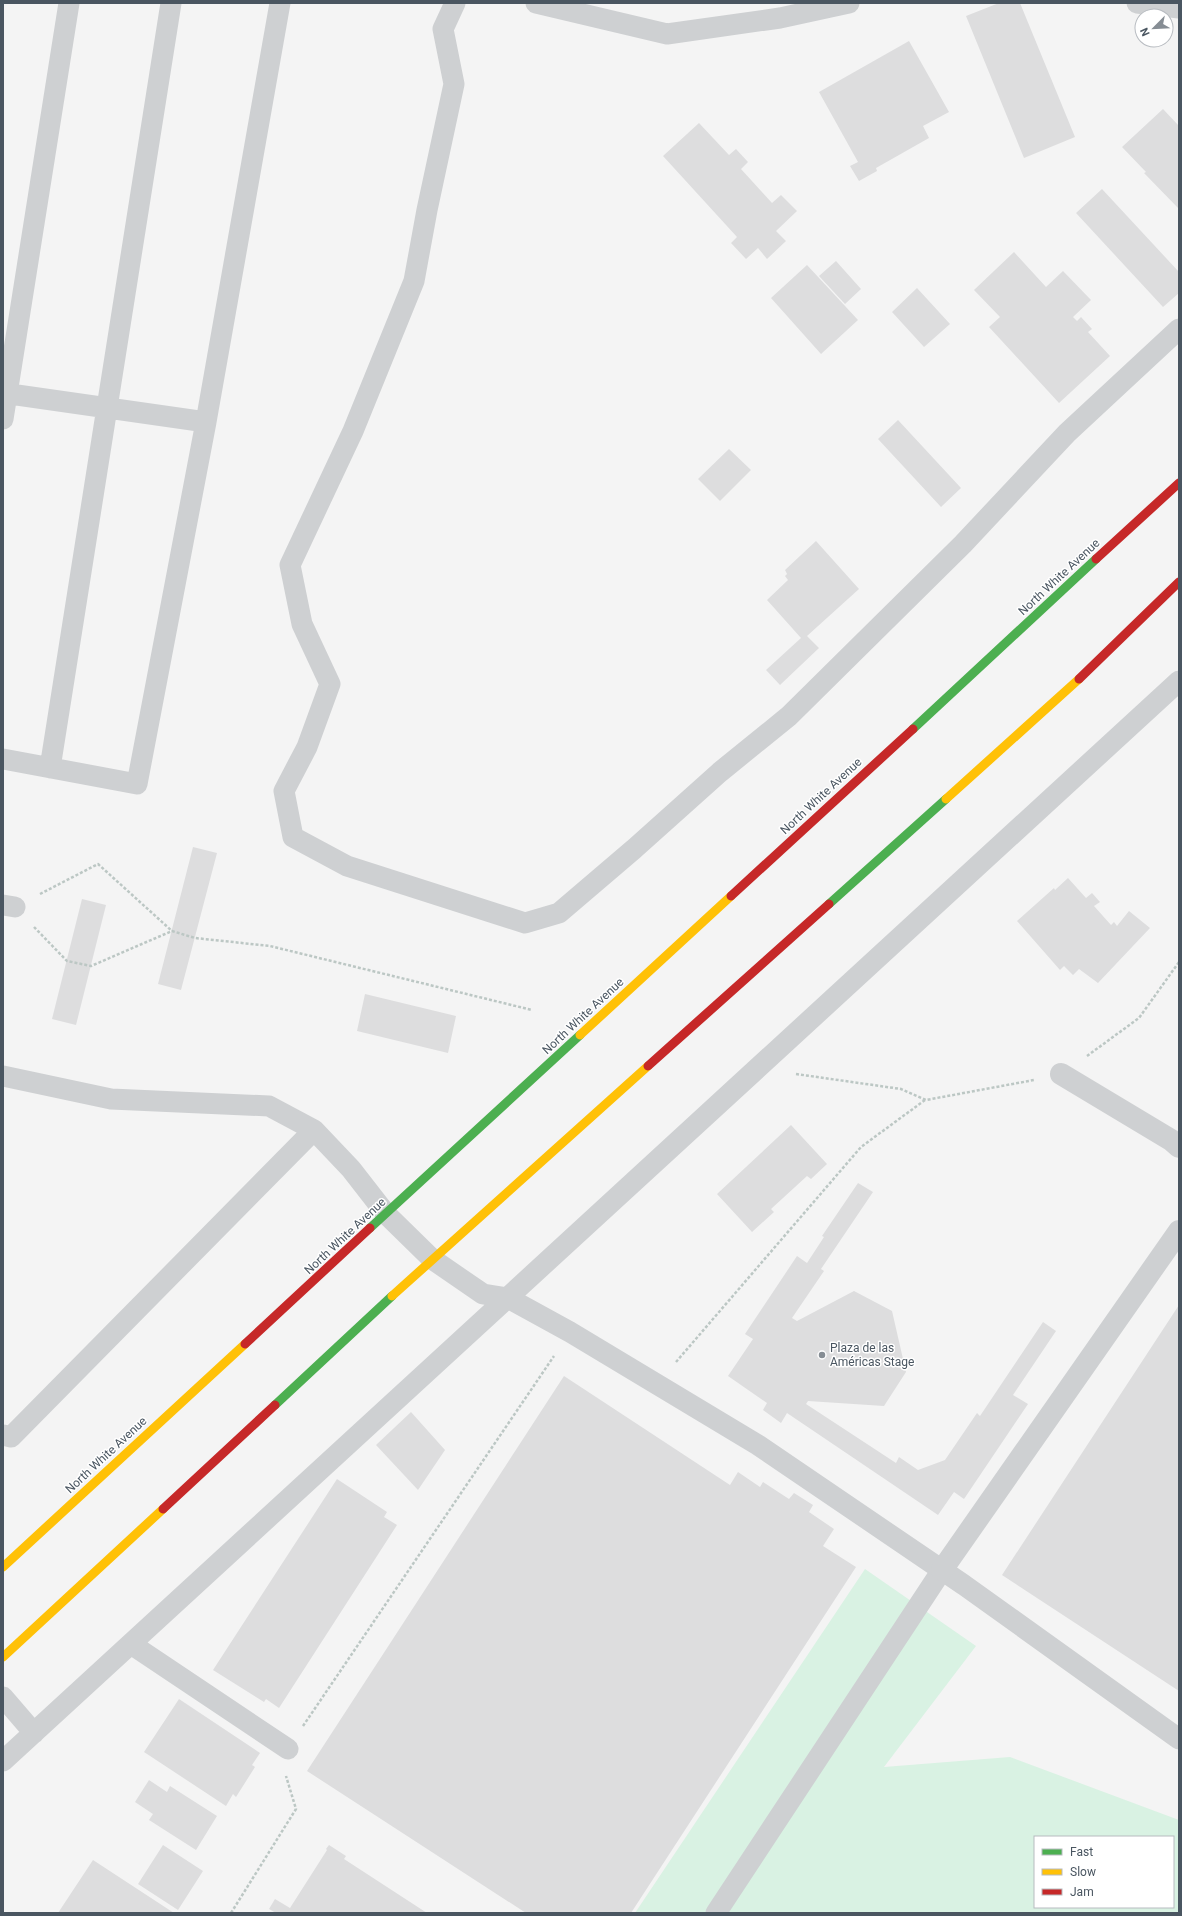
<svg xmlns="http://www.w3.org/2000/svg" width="1182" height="1916" font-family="Roboto,sans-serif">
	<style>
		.green { fill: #d9f2e3; fill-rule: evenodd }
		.building { fill: #ddddde }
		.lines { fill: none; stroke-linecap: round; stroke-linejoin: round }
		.path { stroke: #bcc7c4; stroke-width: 2.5; stroke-dasharray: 3 2; stroke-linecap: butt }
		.lane { stroke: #ced0d2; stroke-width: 21 }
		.street { stroke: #ced0d2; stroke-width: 22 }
		.fast { stroke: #4caf50; stroke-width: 9 }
		.slow { stroke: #ffc107; stroke-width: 9 }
		.jam { stroke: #c62828; stroke-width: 9 }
		.poi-dot { fill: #868d94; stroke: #fff; stroke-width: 1.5 }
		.labels { text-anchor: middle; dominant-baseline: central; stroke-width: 3; stroke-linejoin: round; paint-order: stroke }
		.street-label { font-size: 12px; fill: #4a5661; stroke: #fff }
		.poi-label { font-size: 12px; fill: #4a5661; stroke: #fff; text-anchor: start }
	</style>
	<rect width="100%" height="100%" fill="#f4f4f4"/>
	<path class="green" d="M865 1569 976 1646 884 1767 1010 1757 1179 1820V1913H635ZM1035 1837H1173V1907H1035Z"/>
	<path class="building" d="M999 3H1020L1075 137 1024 158 966 16Z
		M909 41 949 112 923 126 929 138 876 168 877 171 859 181 850 166 858 162 819 92Z
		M1163 109 1179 126V209L1144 173 1146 172 1122 147Z
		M699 123 729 155 736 149 748 162 741 169 772 203 781 195 797 211 776 231 786 241 767 259 758 248 746 259 731 243 737 237 663 156Z
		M1102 189 1179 272V293L1163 307 1076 213Z
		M1014 252 1046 287 1063 271 1091 300 1073 317 1077 321 1081 317 1092 329 1088 332 1110 356 1059 403 989 327 1000 317 974 290Z
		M836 261 861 289 845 304 819 276Z
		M807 265 858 320 821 354 771 298Z
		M917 288 950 324 924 347 892 312Z
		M898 420 961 488 941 507 878 439Z
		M729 449 751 470 720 501 698 479Z
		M816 541 859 589 807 636 819 648 780 685 766 670 801 638 767 600 788 580 785 576 787 574 785 570Z
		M193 847 217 853 181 990 158 984Z
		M1068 878 1086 898 1092 893 1100 902 1094 906 1111 925 1114 922 1117 926 1129 911 1150 928 1098 983 1079 969 1073 975 1064 966 1060 970 1017 921 1054 888 1055 890Z
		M82 899 106 905 76 1025 52 1019Z
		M365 994 456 1016 448 1053 357 1031Z
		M791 1125 827 1164 811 1179 807 1176 771 1209 774 1212 752 1232 717 1194Z
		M858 1183 873 1192 821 1269 824 1271 792 1318 797 1321 854 1291 892 1311 906 1372 884 1406 808 1401 806 1404 896 1463 899 1457 918 1470 945 1460 977 1413 980 1416 1043 1322 1056 1331 1013 1395 1028 1404 964 1499 954 1492 938 1515 787 1413 781 1423 763 1410 767 1403 728 1376 753 1339 745 1334 797 1256 807 1263 824 1237 822 1236Z
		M1179 1305V1691L1002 1575Z
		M564 1376 730 1485 738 1472 760 1487 763 1482 789 1499 794 1493 813 1505 809 1512 834 1529 823 1546 856 1567 631 1913H526L307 1771Z
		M411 1412 445 1450 418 1490 376 1445Z
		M337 1479 387 1512 384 1517 397 1525 279 1708 266 1699 264 1702 213 1670Z
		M179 1699 260 1753 252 1765 255 1767 236 1797 233 1794 226 1806 144 1752Z
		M149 1780 167 1792 170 1786 217 1816 196 1850 149 1820 153 1814 135 1802Z
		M163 1845 203 1871 178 1910 138 1884Z
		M329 1845 346 1856 344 1859 427 1913H276L269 1909 275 1899 290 1908 327 1850 326 1849Z
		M93 1860 174 1913H58Z"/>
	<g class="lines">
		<path class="path" d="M40 894 98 864 172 931
			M34 927 67 961 91 966 172 931 195 938 270 946 532 1010
			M1087 1056 1139 1018 1179 962
			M796 1074 901 1089 926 1100 1034 1080
			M676 1362 861 1147 925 1100
			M303 1726 554 1356
			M231 1913 296 1809 286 1776"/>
		<path class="lane" d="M455 3 443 29 454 84 427 210 414 281 353 431 290 565 302 624 330 684 307 747 284 791 293 837 347 866 525 923 559 913 634 849 720 772 789 716 963 544 1067 433 1179 329
			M536 3 667 34 780 18 849 3
			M1137 3 1179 8
			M3 393 206 422 280 3
			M3 419 69 3
			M3 759 137 784 206 422
			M50 768 171 3
			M3 905 15 907
			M3 1076 111 1099 269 1106 314 1130 351 1169 386 1214 432 1259 483 1294 508 1298 570 1332 758 1445 964 1585 1179 1739
			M3 1435 11 1437 314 1130
			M131 1644 288 1749
			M3 1697 34 1733
			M3 1761 1179 681
			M716 1913 942 1570"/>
		<path class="street" d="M1061 1074 1171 1140 1179 1147
			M942 1570 1179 1231"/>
		<path class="fast" d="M913 729 1096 559
			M829 904 946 799
			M370 1228 580 1035
			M275 1405 392 1296"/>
		<path class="slow" d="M946 799 1079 679
			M580 1035 731 896
			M392 1296 648 1066
			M3 1567 245 1344
			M3 1657 163 1509"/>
		<path class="jam" d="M1096 559 1179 483
			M1079 679 1179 582
			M731 896 913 729
			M648 1066 829 904
			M245 1344 370 1228
			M163 1509 275 1405"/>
	</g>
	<circle class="poi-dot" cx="822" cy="1355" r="4"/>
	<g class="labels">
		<g class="street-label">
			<text transform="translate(1059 577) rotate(-43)">North White Avenue</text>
			<text transform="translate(821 796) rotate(-43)">North White Avenue</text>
			<text transform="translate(583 1016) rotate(-43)">North White Avenue</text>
			<text transform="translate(345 1236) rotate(-43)">North White Avenue</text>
			<text transform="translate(106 1455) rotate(-43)">North White Avenue</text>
		</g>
		<g class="poi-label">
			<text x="830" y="1348">Plaza de las<tspan x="830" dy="14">Américas Stage</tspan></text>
		</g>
	</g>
	<rect width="1182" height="1916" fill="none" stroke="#4a5661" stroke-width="8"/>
	<rect x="1034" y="1836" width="140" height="72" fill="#ffffff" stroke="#b7bbc0"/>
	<rect x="1042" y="1849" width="20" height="6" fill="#4caf50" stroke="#b7bbc0"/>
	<text x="1070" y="1856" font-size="12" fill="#4a5661">Fast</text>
	<rect x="1042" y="1869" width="20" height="6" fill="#ffc107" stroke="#b7bbc0"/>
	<text x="1070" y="1876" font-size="12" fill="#4a5661">Slow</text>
	<rect x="1042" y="1889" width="20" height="6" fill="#c62828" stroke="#b7bbc0"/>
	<text x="1070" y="1896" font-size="12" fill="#4a5661">Jam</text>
	<g transform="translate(1154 28) rotate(246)"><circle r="19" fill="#ffffff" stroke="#b7bbc0"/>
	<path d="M0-3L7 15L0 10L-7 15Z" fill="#868d94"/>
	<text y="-6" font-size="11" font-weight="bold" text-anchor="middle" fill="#4a5661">N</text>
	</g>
</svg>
